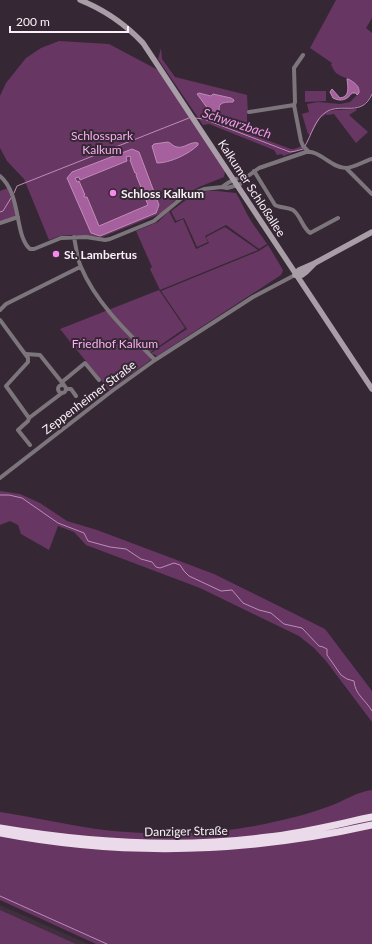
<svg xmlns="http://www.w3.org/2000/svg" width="372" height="944" font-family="Lato,sans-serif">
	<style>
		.built { fill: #412e3f }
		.green { fill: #683663; fill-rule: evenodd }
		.water { fill: #a6609e; stroke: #bf8cb9; fill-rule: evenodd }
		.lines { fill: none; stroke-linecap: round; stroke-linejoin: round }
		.stream { stroke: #bf8cb9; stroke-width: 1 }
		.street { stroke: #7c757b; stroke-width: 4 }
		.secondary { stroke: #a99ea7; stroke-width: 5.5 }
		.highway { stroke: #ebdae9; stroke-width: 7 }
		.poi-dot { fill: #f788ec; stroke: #352834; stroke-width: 1.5 }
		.labels { text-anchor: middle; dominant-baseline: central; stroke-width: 4; stroke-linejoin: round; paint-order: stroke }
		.park-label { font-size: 12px; fill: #f9aef0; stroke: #352834 }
		.street-label { font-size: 12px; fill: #faf1f8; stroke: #352834 }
		.poi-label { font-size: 12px; font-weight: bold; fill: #faf1f8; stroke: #352834; text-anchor: start }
		.water-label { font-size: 13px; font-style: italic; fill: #f699ec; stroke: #352834 }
	</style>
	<rect width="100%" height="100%" fill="#352834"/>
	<path class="built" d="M0 905 88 944H0Z"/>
	<path class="green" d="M336 0H372V18L366 28 372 33V92C362 118 343 101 325 112L335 110 356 109 357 110 349 115 368 132 356 143 334 114 327 115 326 114 321 118 325 112 322 115 310 135 308 134 302 114 309 112 307 104 318 102 340 104 350 102 359 93C360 80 344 79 336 73 334 71 333 68 331 65L332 63 310 48Z
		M59 41 109 44 158 70 225 171 224 177 199 187 173 202 162 213 102 237 74 235 60 236 49 240 24 179 7 161 0 148V96L6 83 26 58 41 48Z
		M161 48 162 59 175 77 247 95 248 114H247V133L291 149H294L302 146 303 148 292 153 283 156 282 154 277 155 274 150 209 124 203 125 158 59ZM200 93 212 96 213 94 231 98 233 102C221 102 217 103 220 115 210 109 203 104 197 94Z
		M305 91H326V101L305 102Z
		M8 188 13 200 17 219 0 225V191Z
		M207 191H217L236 193C242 202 245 212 251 221 256 229 262 236 267 244L259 249 226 225 205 236 208 242 197 247 184 218 176 221 171 211 186 200Z
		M169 211 175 223 183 219 196 249 209 243 206 237 225 227 258 250 160 290 150 269 152 267 136 231 158 222Z
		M268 245 283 270 281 275 157 356 151 353 187 329 161 291 259 251Z
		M159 290 185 328 148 354 152 359 109 390 60 329Z
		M0 491 20 494 40 503 67 521 97 530 214 574 325 629 372 691V722L326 661 314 648 299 636 200 588 86 545 74 532 58 526 49 550 21 534 18 525 10 521 0 525Z
		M372 790V944H96L0 900V812C32 817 64 824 96 829 149 836 213 835 265 824 287 819 309 814 330 806 344 801 356 792 372 790Z
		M0 910 76 944H0Z"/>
	<path class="water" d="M348 79C354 82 360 86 359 93L357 95 356 93H352C347 100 341 102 333 98L330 92 332 89 340 98C350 97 348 87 347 79Z
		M199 93 211 96 213 94 231 98 234 100 233 102C221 102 217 103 220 115L217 117 211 113 197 94Z
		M168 142C171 143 174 147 177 147 184 149 190 141 198 143V145C189 154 170 163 157 163L152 146 154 144Z
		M132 149 139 152 159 205 156 213 100 236 91 233 67 178 72 172ZM130 156 131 159 130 160 135 173 137 174 136 175 148 205 99 226 87 197H84V195H85L79 181 77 182 75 178 79 177 80 180 127 161 126 157Z"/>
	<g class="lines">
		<path class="stream" d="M195 118 204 119 290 152 296 151 303 149
			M305 146C311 136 315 119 326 112 342 102 362 118 372 94
			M14 193 17 186 189 118
			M0 212 3 211 11 198
			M0 495H9L22 498 58 523 84 533 88 541 110 547 126 549 141 559 152 562 156 567 160 568 174 563 180 565 184 571 189 576 221 591 232 590 243 603 259 610 271 613 284 624 302 628 319 646 323 647 327 649V655L341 675 347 679 354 681C355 695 366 700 372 711
			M0 896 107 944"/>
		<path class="street" d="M303 55 294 68 295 102 294 105 301 141 303 146 309 152
			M249 112 294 105
			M346 168 372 194
			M254 171 275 205C280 208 287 207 293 210 301 216 302 227 310 233L338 218
			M0 176C22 195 14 235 30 249H34L61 238 86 237 105 240 110 239 154 221 183 197 204 189 222 187 227 188 238 185 244 182 248 176 259 168 306 152C320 150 331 168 346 168 354 168 364 161 372 159
			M222 187C228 182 240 176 248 176
			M0 223 18 217
			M74 237C76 247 77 258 81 267 96 303 128 333 155 360
			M0 310 6 304 80 267
			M0 320 28 358V362L6 386 29 418
			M26 354 40 355 64 385
			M62 382 85 363 99 380
			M58 389a4 4 0 1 1 8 0a4 4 0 1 1-8 0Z
			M66 389H71L76 396
			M30 445 18 430 28 421 29 418 62 393
			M0 478 112 391 155 360 253 297 295 275"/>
		<path class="secondary" d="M80 0C105 10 125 24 143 43L372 389
			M295 275H302L306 272 315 263 372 232
			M295 275 299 270 315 263"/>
		<path class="highway" d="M0 828C89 843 179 849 268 837 303 833 338 824 372 817
			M0 833C125 857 248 853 372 825"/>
	</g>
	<g class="poi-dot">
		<circle cx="113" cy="193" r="4"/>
		<circle cx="56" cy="254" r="4"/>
	</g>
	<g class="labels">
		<g class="park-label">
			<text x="102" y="135">Schlosspark<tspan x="102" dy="14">Kalkum</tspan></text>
			<text x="115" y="343">Friedhof Kalkum</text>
		</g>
		<g class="street-label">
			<text transform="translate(252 188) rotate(57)">Kalkumer Schloßallee</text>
			<text transform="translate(89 397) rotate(-37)">Zeppenheimer Straße</text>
			<text transform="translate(186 831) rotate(-1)">Danziger Straße</text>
		</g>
		<g class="poi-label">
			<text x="121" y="193">Schloss Kalkum</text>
			<text x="64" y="254">St. Lambertus</text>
		</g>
		<g class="water-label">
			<text transform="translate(237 123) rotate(18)">Schwarzbach</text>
		</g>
	</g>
	<path d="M10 26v6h118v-6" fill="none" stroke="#faf1f8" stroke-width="2"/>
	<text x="16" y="26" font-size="12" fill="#faf1f8" stroke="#352834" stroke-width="3" paint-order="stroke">200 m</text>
</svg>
